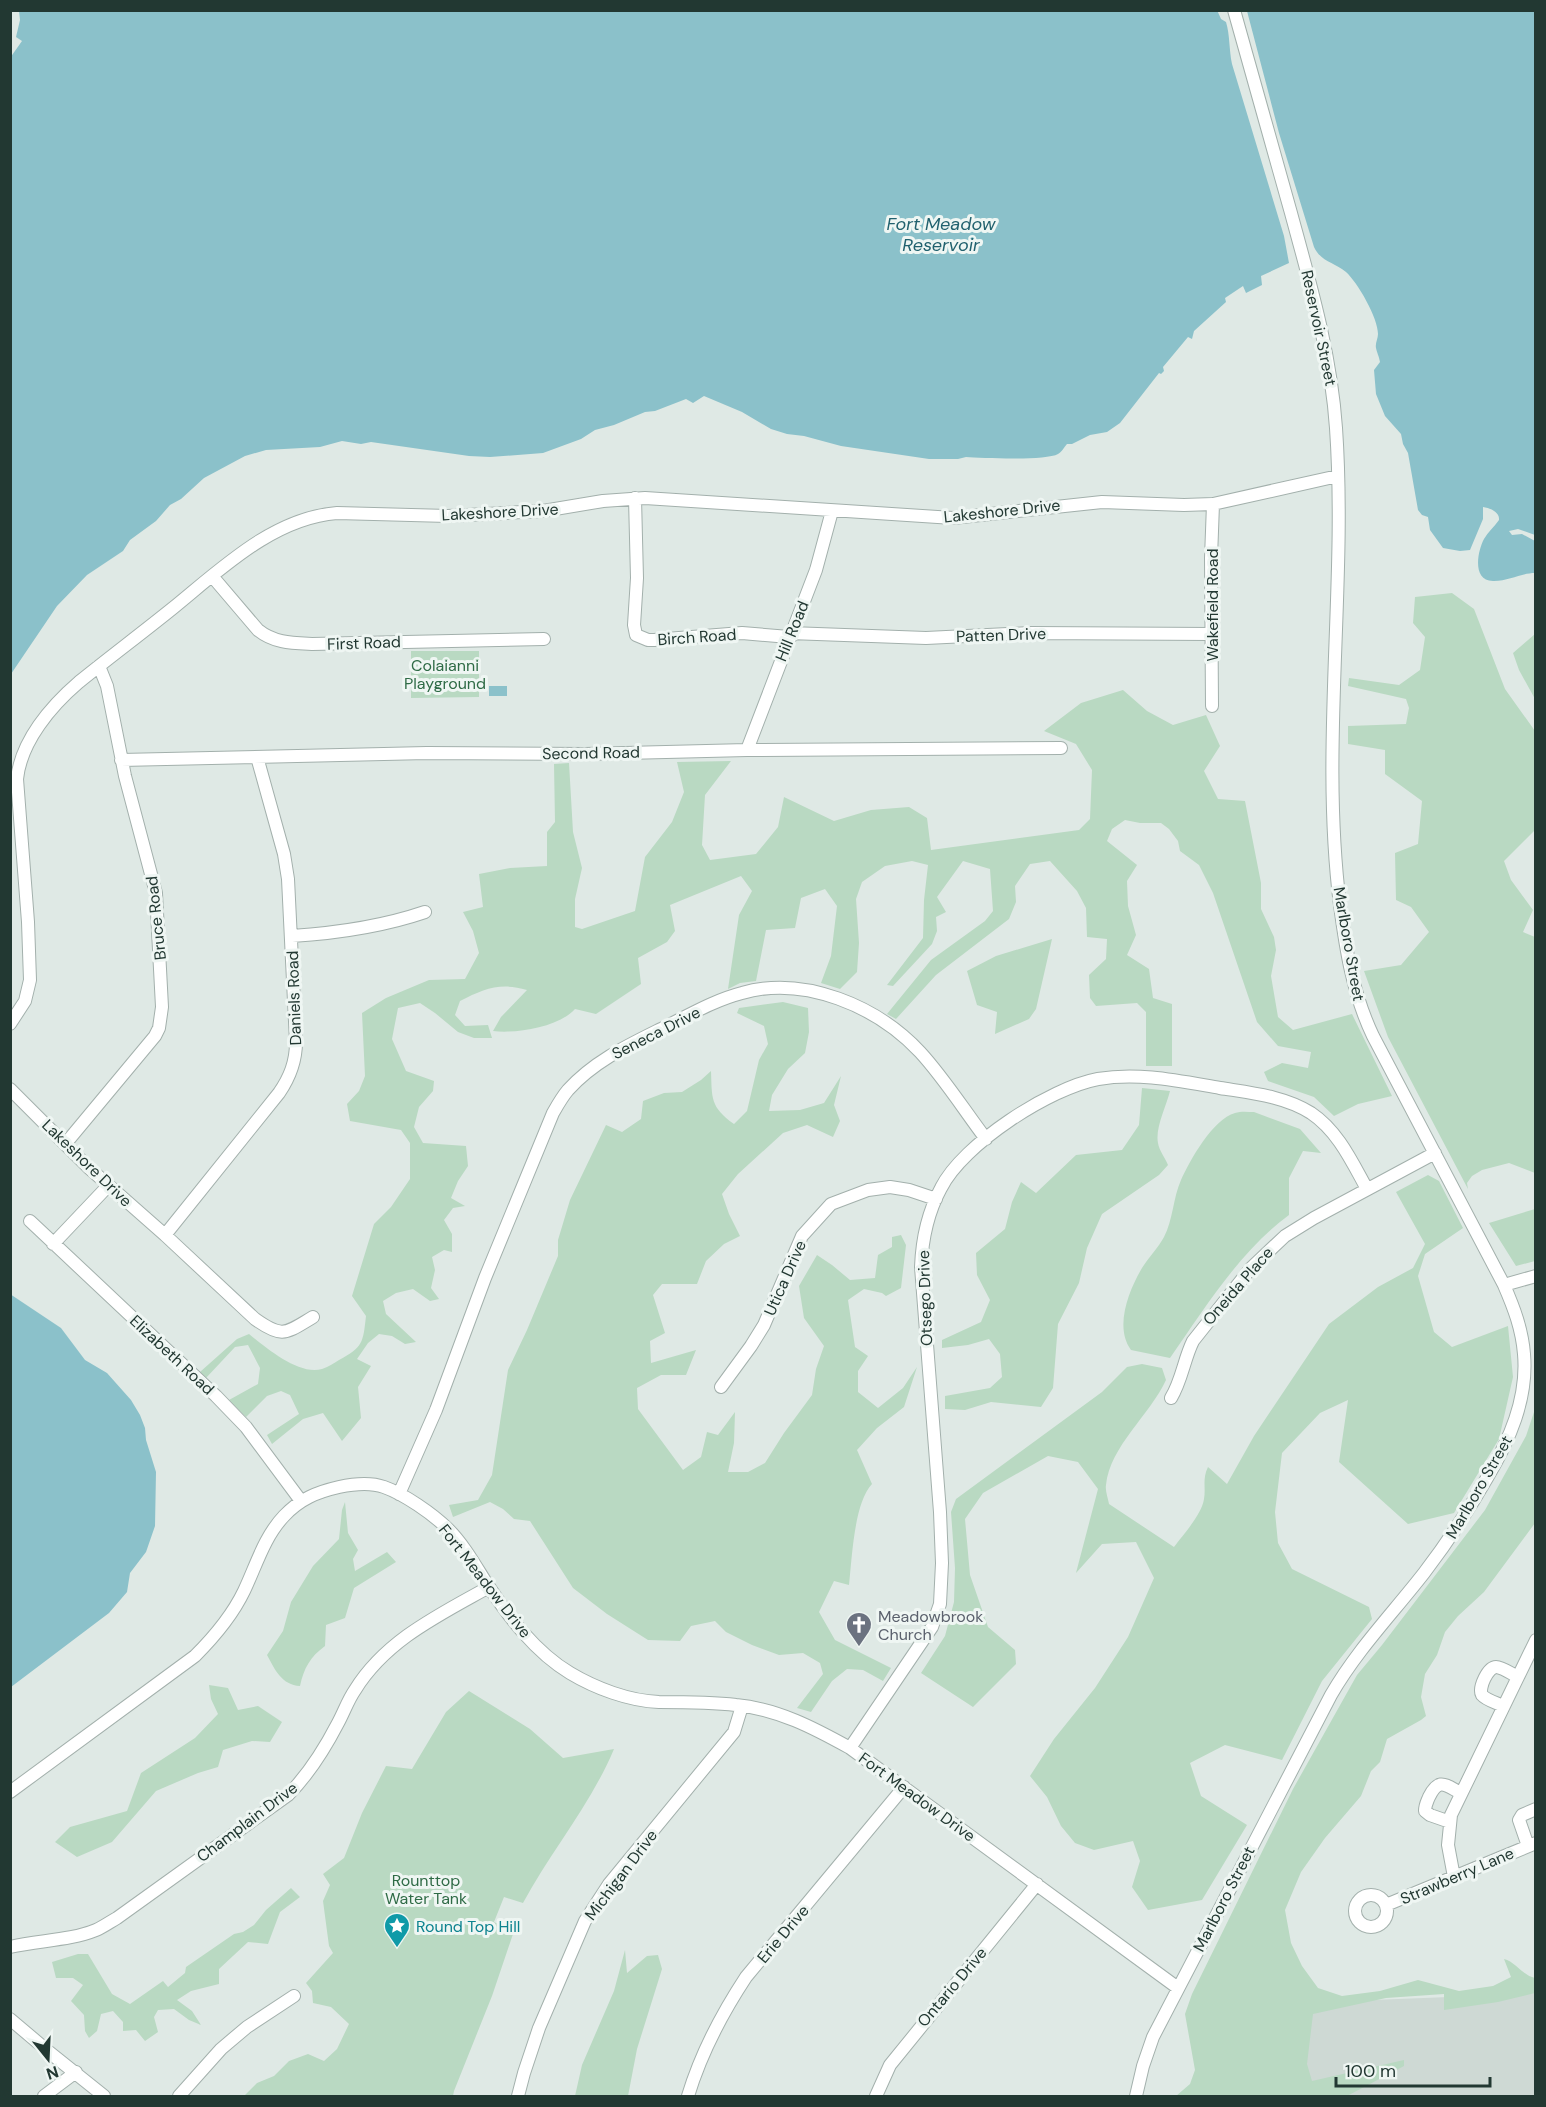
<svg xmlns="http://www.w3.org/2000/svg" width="1546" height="2107" font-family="'DM Sans',sans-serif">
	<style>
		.built { fill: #ced9d4 }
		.green { fill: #b9d9c2 }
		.water { fill: #8bc1ca }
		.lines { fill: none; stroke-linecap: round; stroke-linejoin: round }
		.minor-casing { stroke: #a3b0ac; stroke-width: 14 }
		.minor { stroke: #fff; stroke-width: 12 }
		.labels { text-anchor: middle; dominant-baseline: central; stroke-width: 6; stroke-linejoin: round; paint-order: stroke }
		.street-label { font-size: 16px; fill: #223832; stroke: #eff6f3 }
		.park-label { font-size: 16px; fill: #2f6b46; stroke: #eff6f3 }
		.worship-label { font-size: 16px; fill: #5b616d; stroke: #eff6f3; text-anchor: start }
		.culture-label { font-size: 16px; fill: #0d838f; stroke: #eff6f3; text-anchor: start }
		.water-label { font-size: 18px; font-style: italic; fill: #21616e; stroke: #eff6f3 }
	</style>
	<rect width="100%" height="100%" fill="#dfe9e5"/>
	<path class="built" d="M1535 1991V2096H1181L1209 2086 1190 2007 1528 1994Z"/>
	<path class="green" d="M1452 593 1474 609 1505 689 1535 731V830L1504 861 1511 880 1533 910 1523 932 1535 937V1173L1509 1163 1482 1170 1472 1176 1467 1183 1468 1189 1388 1037 1364 971 1401 965 1429 932 1411 907 1396 900 1395 853 1418 844 1422 801 1385 774V750L1348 744V726L1406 724 1409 708 1406 699 1348 686 1349 678 1399 685 1420 670 1425 637 1413 623 1415 597Z
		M1535 634V699L1519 670 1513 653Z
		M411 651H479V697L411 698Z
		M1123 690 1147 711 1173 725 1206 715 1220 746 1204 771 1218 799 1245 801 1261 883V909L1274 937 1276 950 1271 976 1278 1017 1293 1030 1352 1014 1392 1096 1358 1104 1334 1116 1314 1097 1268 1081 1264 1072 1282 1063 1308 1068 1311 1052 1278 1046 1257 1022 1213 893 1199 865 1180 851 1178 841 1169 829 1161 823H1140L1125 820 1112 829 1107 841 1137 865 1127 881 1128 906 1136 935 1127 955 1149 969 1153 998 1172 1004V1066H1146V1012L1137 1003 1096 1006 1090 998 1089 975 1106 959 1107 939 1087 937 1086 908 1077 891 1050 861 1030 864 1015 886 1016 902 1009 919 936 975 896 1019 887 1014 931 960 985 921 993 911 990 869 963 861 937 897 946 912 936 917 937 931 932 944 893 986 887 985 923 938 924 900 928 865 912 861 885 866 862 882 856 899 859 943 857 972 840 989 821 983 831 956 837 906 825 889 801 898 795 928 766 930 756 981 740 983 728 989 739 915 752 891 741 876 670 905 675 931 667 942 638 958 641 984 596 1014 575 1009C559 1027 516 1034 493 1031L501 1017 527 990C500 982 484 989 460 1001L455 1015 465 1026 488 1025 492 1038H474L458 1032 435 1013 420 1003 398 1008 392 1039 406 1071 434 1081 433 1091 419 1107 414 1127 423 1143 466 1146 468 1166 458 1181 451 1198 465 1206 453 1208 444 1220 452 1234V1252L444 1250 432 1257 435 1270 431 1288 439 1299 430 1301 413 1289 396 1293 383 1301 386 1314 416 1342 405 1344 392 1336 379 1334 368 1343 357 1359 371 1366 358 1387 361 1418 342 1441 323 1413 303 1419 272 1444 267 1435 299 1414 290 1395 281 1391 267 1396 246 1417 229 1400 258 1384 260 1368 248 1345 235 1347 206 1378 200 1372 237 1339 249 1334C265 1347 299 1376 322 1369 328 1367 334 1363 339 1360 363 1347 363 1343 366 1316L352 1296 374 1224 391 1207 410 1179V1143L401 1130 350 1121 347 1104 359 1091 365 1076 362 1013 386 998 429 980 465 979 479 953 473 931 463 912 483 907 479 874 510 868 547 866V832L555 822 554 764 569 763 573 832 582 868 575 899V927L582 929 635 911 645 857 672 822 684 792 677 762 731 761 705 795 702 845 710 860 756 854 778 827 784 797 834 821 871 810 909 807 927 818 931 850 1079 830 1090 819 1092 770 1076 744 1044 731 1081 703Z
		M1052 939 1036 1009 1029 1019 995 1034 997 1012 977 1005 967 971 996 956Z
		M783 1002 808 1008 809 1032 805 1053 788 1069 772 1095 769 1111 800 1110 824 1103 841 1076 834 1105 840 1121 833 1137 807 1125 783 1133 738 1174 722 1194 729 1214 740 1236 724 1244 706 1261 697 1284H662L653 1295 665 1333 650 1341 651 1363 696 1350 686 1375H661L637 1388 638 1409 683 1470 701 1457 707 1432 718 1435 735 1412 734 1443 728 1472H748L765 1463 784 1433 812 1395 816 1369 824 1346 804 1318 799 1286 817 1255 832 1265 850 1280 875 1278 878 1255 892 1247V1237L901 1235 906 1245 901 1288 886 1296 882 1293 864 1289 848 1300 855 1347 868 1356 858 1371V1392L878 1408 903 1388 917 1367 904 1407 877 1428 857 1450 872 1484C854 1503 852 1558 849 1585L834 1581 819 1612 835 1640 891 1668 883 1681 863 1670 847 1669 832 1681 811 1712 797 1708 823 1674 820 1663 803 1653 779 1655 752 1645 726 1632 715 1621 691 1626 680 1641 648 1640 607 1614 573 1588 530 1521 514 1519 503 1509 490 1502 453 1517 449 1505 478 1500 492 1475 508 1370 527 1330 558 1256V1240L570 1200 606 1125 622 1132 641 1119 643 1101 664 1093 682 1092 701 1080 711 1071C712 1098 710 1107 734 1124L747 1111 759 1060 768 1044 764 1026 737 1013 739 1008Z
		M1142 1088 1170 1091C1166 1107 1155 1128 1158 1143 1159 1150 1165 1158 1168 1165L1159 1175 1102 1214 1087 1248 1079 1283 1058 1324 1053 1388 1041 1407 991 1402 965 1410 945 1409V1396L990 1388 1002 1377 1000 1354 989 1339 968 1345 942 1348V1340L981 1322 990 1300 977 1275 976 1253 1005 1229 1012 1202 1021 1182 1036 1193 1076 1155 1122 1150 1139 1125Z
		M1254 1112 1300 1129 1321 1153 1303 1151 1289 1178V1215C1239 1252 1205 1308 1170 1358L1131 1350C1114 1327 1129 1290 1142 1268 1149 1257 1158 1248 1164 1237 1173 1220 1173 1198 1181 1180 1190 1160 1213 1119 1235 1113 1241 1111 1248 1112 1254 1112Z
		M1428 1175 1439 1181 1463 1228 1425 1254 1418 1276 1434 1332 1452 1347 1508 1326 1513 1377 1499 1439 1454 1513 1408 1524 1339 1462 1348 1400 1320 1413 1282 1453 1275 1512 1278 1543 1292 1569 1369 1607 1372 1619 1322 1681 1282 1760 1225 1745 1190 1763 1201 1796 1247 1825 1202 1900 1148 1910 1132 1887 1140 1861 1133 1841 1094 1850 1075 1843 1061 1826 1047 1797 1030 1776 1054 1739 1095 1688 1128 1637 1154 1578 1136 1542 1102 1544 1076 1573 1098 1489 1078 1462 1048 1456 983 1493 965 1519 970 1575 988 1627 1015 1650 1016 1664 973 1707 921 1673 945 1636 954 1602 955 1568 951 1512 956 1499 1102 1392 1127 1367 1142 1364 1162 1368 1166 1380C1150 1415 1110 1446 1106 1485 1105 1491 1108 1498 1109 1504L1174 1547C1183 1535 1202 1514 1204 1499 1206 1487 1202 1479 1208 1467L1227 1484 1254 1436 1329 1324 1378 1287 1413 1268 1425 1244 1396 1192Z
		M1535 1209V1261L1516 1266 1489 1223Z
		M1535 1409V1523L1484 1592 1458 1616 1445 1632 1437 1655 1425 1674 1421 1697 1426 1716 1421 1720 1387 1739 1380 1762 1371 1771 1361 1796 1325 1838 1301 1872 1285 1910 1291 1943 1302 1966 1318 1988 1342 1996 1380 1991 1418 1980 1459 1991 1493 1986 1511 1977 1504 1959C1516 1962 1523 1976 1535 1978V1993L1498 2002 1444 2010V1994L1386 1998 1313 2014 1307 2064 1312 2081 1404 2060V2066L1347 2096H1176L1190 2084 1195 2070 1185 2014 1192 1994 1293 1789 1357 1675 1382 1645 1485 1510 1526 1436Z
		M345 1502 348 1533 358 1550 353 1559 355 1571 387 1552 396 1562 354 1588 345 1618 326 1625 325 1646C310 1657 304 1668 300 1686 282 1685 275 1670 267 1655L283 1631 291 1602 313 1566 339 1539 342 1510Z
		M209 1685 228 1688 238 1710 258 1706 282 1722 270 1742 252 1741 223 1750 218 1767 198 1773 156 1791 112 1842 77 1857 55 1842 70 1827 127 1811 141 1773 195 1738 218 1714 211 1699Z
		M469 1691 530 1729 563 1758 614 1749C591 1804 551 1851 523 1903L504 1897 494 1922 514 1931 492 1996 454 2091 453 2096H244L257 2083 274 2076 289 2061 308 2054 324 2061 337 2049 349 2024 331 2007 313 2003 312 1991 306 1983 333 1953 329 1946 323 1901 330 1885 323 1874 344 1858 362 1813 386 1766 412 1769 446 1712Z
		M291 1888 300 1897 280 1912 268 1944 248 1942 219 1969V1984L191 1991 177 2000 192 2011 201 2025 189 2020 174 2009 158 2010 154 2017 158 2032 145 2041 136 2030 123 2031V2022L113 2011 101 2014 97 2031 89 2038 85 2031 84 2015 71 2001 83 1985 73 1978H56L52 1962 78 1954H88L112 1994 130 2004 163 1981 168 1987 185 1973 186 1967 234 1934 243 1932 254 1925 266 1910Z
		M625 1950 627 1973 647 1956 658 1955 662 1969 637 2049 628 2096H575L582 2065 614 1991Z"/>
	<path class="water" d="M1217 10 1221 19 1226 22C1230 35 1229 50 1232 64L1284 236 1289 263 1261 276 1262 285 1246 293 1243 286 1225 298 1226 302 1194 331 1192 339 1188 337 1163 367 1164 371 1161 374 1159 373 1120 423 1107 432 1090 435 1072 444H1067C1065 446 1061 453 1058 454 1046 461 982 458 966 457L958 459H929L841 446 804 436 787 434 771 429 742 412 704 396 693 403 686 399 655 411 645 412 614 425 595 430 581 439 543 453 490 457 469 456 371 442 361 444 342 441 320 447 266 450 245 456 204 478 181 499 170 505 156 521 130 540 123 551 87 575 57 606 11 674 10 58 22 41 16 37 20 20 19 11Z
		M1247 11H1535V535L1518 529 1509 531 1512 535 1522 534 1535 541V573C1521 573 1509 581 1494 581 1472 582 1477 552 1484 539 1488 532 1494 527 1499 520 1500 512 1490 508 1483 507V519L1470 550 1460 551 1443 548 1430 530 1428 517 1422 515 1418 510 1408 453 1403 444 1401 434 1385 416 1376 394 1374 370 1380 362C1379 356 1377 353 1376 348 1375 343 1378 339 1378 334 1378 318 1358 283 1346 272 1334 262 1321 262 1314 247L1279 133Z
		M489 686H507V696H489Z
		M10 1294 61 1328 85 1360 107 1373 131 1400 140 1415 145 1428 146 1440 156 1472 155 1526 146 1552 130 1573 127 1592 109 1613 11 1687Z"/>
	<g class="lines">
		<defs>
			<path id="minor" d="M635 498 637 578 634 625 636 635 648 640H654L742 633 789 637
				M212 576 258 630C274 643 292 643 312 644L544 639
				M790 633 926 638 1030 633 1212 634
				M1212 706 1211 558 1213 504
				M747 750 816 570 832 511
				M121 760 427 753 585 754 747 750 1061 748
				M292 936C338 933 381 927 425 912
				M10 1024 25 1001 30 980 28 922 17 779C21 741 51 706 79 682 110 657 142 633 173 608 221 569 273 518 337 513L448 516 543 511 603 501 645 498 953 518 1102 502 1184 505 1213 504 1338 476
				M10 1089 89 1168 165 1235 255 1319C283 1339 286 1333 313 1317
				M66 1143 155 1036 159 1028 162 1007 156 893 125 776 107 686 99 666
				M30 1221 216 1396 246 1427 301 1501
				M165 1235 279 1093C290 1077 296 1062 296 1042L288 879 284 854 257 757
				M53 1244 108 1186
				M1504 1285 1536 1276
				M721 1387 751 1346 764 1325 802 1236 831 1204 868 1190 890 1187 909 1190 936 1199
				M1171 1398C1182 1380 1184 1359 1193 1341L1251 1268 1285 1236 1314 1218 1435 1153
				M399 1494 436 1410 485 1278 553 1113C557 1106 562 1097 568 1090 595 1060 631 1044 667 1026 691 1014 715 1000 742 993 804 975 877 1006 920 1052 944 1078 964 1110 986 1139
				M1503 1706C1497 1703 1486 1700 1482 1695 1478 1688 1488 1667 1496 1667 1502 1667 1512 1674 1518 1677
				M850 1748 932 1627 940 1604 942 1563 940 1512 921 1267C922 1240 928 1212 941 1188 963 1144 1050 1088 1098 1079 1139 1072 1179 1081 1220 1088 1251 1093 1284 1096 1311 1113 1338 1131 1352 1162 1367 1189
				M10 1792 195 1656C214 1637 232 1616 244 1591 256 1566 264 1537 284 1516 300 1499 317 1492 339 1487 353 1484 370 1482 384 1487 404 1494 433 1514 448 1529 464 1545 475 1565 487 1584 509 1617 535 1652 570 1673 595 1688 629 1701 659 1702 685 1702 711 1702 736 1705 778 1709 814 1728 850 1748L1178 1988
				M1450 1822 1430 1815 1425 1811C1425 1805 1427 1802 1429 1797 1439 1777 1445 1785 1461 1793
				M1528 1846 1519 1820 1522 1815 1536 1809
				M1454 1877 1448 1845 1451 1815 1536 1640
				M1355 1911a16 16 0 1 1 32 0a16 16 0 1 1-32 0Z
				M1386 1905 1536 1843
				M10 1947C39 1940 69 1941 96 1930 103 1927 110 1922 117 1918L288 1795C309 1774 324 1750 338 1723 344 1712 348 1700 355 1690 386 1640 439 1615 489 1587
				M10 2019 49 2052 104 2096
				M44 2096 76 2072
				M179 2096 221 2049 247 2027 294 1996
				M518 2096 524 2073 539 2028 585 1921 609 1884 734 1732 742 1706
				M688 2096C701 2053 721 2015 746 1977L904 1787
				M876 2096 890 2065 1037 1884
				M1136 2096 1143 2066 1153 2037 1331 1695C1357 1650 1392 1614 1424 1573 1447 1543 1468 1511 1487 1478 1509 1441 1528 1399 1524 1354 1522 1329 1514 1308 1504 1285L1373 1036C1353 994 1346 951 1340 905 1320 746 1347 587 1336 428 1331 354 1310 283 1291 213 1272 145 1253 78 1234 10"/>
		</defs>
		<use href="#minor" class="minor-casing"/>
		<use href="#minor" class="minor"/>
	</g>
	<defs>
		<symbol id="church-pin" viewBox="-11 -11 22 30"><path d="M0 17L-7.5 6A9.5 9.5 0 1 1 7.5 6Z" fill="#6b7280" stroke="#eff6f3"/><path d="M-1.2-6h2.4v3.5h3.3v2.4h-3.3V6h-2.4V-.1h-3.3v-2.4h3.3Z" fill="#fff"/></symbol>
		<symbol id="sight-pin" viewBox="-11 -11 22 30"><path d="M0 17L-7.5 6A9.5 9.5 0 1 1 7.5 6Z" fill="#0f9aa8" stroke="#eff6f3"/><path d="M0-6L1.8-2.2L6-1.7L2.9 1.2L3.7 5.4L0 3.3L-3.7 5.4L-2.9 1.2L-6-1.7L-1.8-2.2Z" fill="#fff"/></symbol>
	</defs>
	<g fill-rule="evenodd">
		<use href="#church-pin" x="844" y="1610" width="30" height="40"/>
		<use href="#sight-pin" x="382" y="1911" width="30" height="40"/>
	</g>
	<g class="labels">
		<g class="street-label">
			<text transform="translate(1319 328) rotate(78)">Reservoir Street</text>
			<text transform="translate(1002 511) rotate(-6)">Lakeshore Drive</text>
			<text transform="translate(500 512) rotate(-3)">Lakeshore Drive</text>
			<text transform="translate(1212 605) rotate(-90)">Wakefield Road</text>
			<text transform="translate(792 631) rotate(-68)">Hill Road</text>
			<text transform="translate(1001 635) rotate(-2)">Patten Drive</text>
			<text transform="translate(697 637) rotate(-4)">Birch Road</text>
			<text transform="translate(364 643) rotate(-2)">First Road</text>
			<text transform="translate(591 753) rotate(-1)">Second Road</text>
			<text transform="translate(156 918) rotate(-96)">Bruce Road</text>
			<text transform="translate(1349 944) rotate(80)">Marlboro Street</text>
			<text transform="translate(294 998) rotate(-92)">Daniels Road</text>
			<text transform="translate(656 1033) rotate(-27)">Seneca Drive</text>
			<text transform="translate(87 1163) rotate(44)">Lakeshore Drive</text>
			<text transform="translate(785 1278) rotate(-66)">Utica Drive</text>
			<text transform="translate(1238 1286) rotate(-49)">Oneida Place</text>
			<text transform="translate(925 1298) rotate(-92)">Otsego Drive</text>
			<text transform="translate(172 1355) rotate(43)">Elizabeth Road</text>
			<text transform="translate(1479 1487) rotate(-60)">Marlboro Street</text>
			<text transform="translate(485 1581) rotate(52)">Fort Meadow Drive</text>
			<text transform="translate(917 1797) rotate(36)">Fort Meadow Drive</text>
			<text transform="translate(247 1822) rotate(-37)">Champlain Drive</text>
			<text transform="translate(621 1875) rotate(-53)">Michigan Drive</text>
			<text transform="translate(1457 1876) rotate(-23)">Strawberry Lane</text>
			<text transform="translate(1224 1899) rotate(-63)">Marlboro Street</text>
			<text transform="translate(783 1934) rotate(-50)">Erie Drive</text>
			<text transform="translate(952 1987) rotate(-50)">Ontario Drive</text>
		</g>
		<g class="park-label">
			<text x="445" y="665">Colaianni<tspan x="445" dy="18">Playground</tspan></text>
			<text x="426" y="1880">Rounttop<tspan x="426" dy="18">Water Tank</tspan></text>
		</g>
		<g class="worship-label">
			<text x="878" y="1616">Meadowbrook<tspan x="878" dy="18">Church</tspan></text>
		</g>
		<g class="culture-label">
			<text x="416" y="1926">Round Top Hill</text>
		</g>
		<g class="water-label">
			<text x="941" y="224">Fort Meadow<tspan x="941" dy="21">Reservoir</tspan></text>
		</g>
	</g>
	<rect width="1546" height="2107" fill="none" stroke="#223832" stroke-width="24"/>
	<g transform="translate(48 2059) rotate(162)" stroke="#eff6f3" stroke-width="4.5" paint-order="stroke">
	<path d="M0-4.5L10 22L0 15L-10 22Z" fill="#223832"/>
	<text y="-9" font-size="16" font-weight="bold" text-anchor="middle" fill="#223832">N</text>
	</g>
	<path d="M1336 2077v9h154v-9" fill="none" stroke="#223832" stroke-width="3"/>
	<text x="1345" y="2077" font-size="18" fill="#223832" stroke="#eff6f3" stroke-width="4.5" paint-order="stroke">100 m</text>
</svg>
